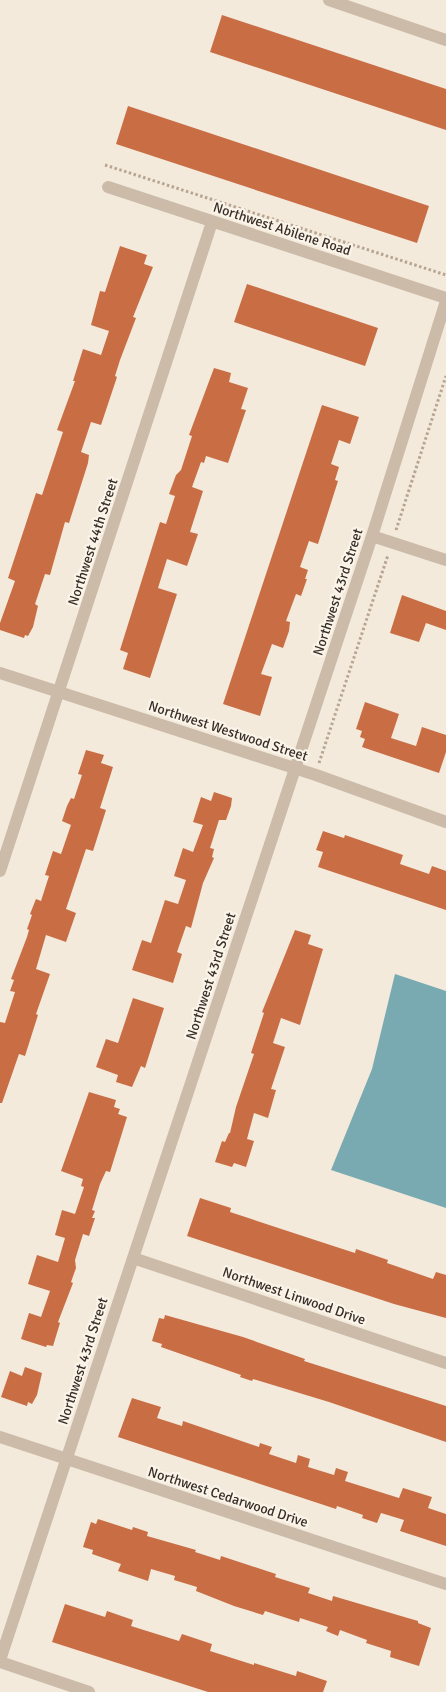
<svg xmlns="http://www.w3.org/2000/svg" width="446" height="1692" font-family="Signika,sans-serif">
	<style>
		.water { fill: #7aaab1 }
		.building { fill: #c96e44 }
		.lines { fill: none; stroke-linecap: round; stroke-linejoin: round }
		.path { stroke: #b7a592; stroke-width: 3; stroke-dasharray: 2.5 2.5; stroke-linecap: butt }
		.minor { stroke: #cbbba8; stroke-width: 12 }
		.labels { text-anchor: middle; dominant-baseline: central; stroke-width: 4.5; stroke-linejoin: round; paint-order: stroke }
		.street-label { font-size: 14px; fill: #382e28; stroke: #faf4e9 }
	</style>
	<rect width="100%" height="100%" fill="#f3eadc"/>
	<path class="water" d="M395 974 446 991V1208L331 1170 372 1069Z"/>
	<path class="building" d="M222 15 446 89V130L210 52Z
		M128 106 429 206 417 243 116 144Z
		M120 246 147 255 144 264 153 267 133 317 136 318 120 360 115 376 117 377 101 425 91 422 81 452 89 455 88 463 69 523 65 522 50 575 45 574 35 604 38 606 33 627 28 636 25 635 24 638 0 630V623L15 581 8 578 36 493 42 495 63 432 57 430 75 381H73L83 349 101 355 109 331 91 325 100 291 105 292Z
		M247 284 378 328 365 366 234 322Z
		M214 368 231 373 229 382 248 388 241 409 246 410 228 463 206 456 204 463 201 462 192 487 203 491 190 532 198 534 187 566 167 559 158 588 177 594 150 678 123 669 128 653 120 650 160 522 166 524 175 496 169 494 176 475 181 470 192 436 189 435Z
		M322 405 359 417 350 444 339 440 331 464 339 467 335 480 338 481 318 544 309 541 300 567 308 570 305 579H307L301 596 296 594 286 621 290 622 289 631 283 648 272 644 261 674 272 677 260 716 223 704Z
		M402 595 446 611V630L426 623 419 642 390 633Z
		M365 702 399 714 391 738 416 746 422 727 446 735V752L439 773 362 747 365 739 360 737 362 731 356 729Z
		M86 750 104 755 101 763 113 767 100 808 106 810 93 851 86 849 66 909 76 913 66 942 46 935 36 969 50 974 36 1014 38 1015 25 1056 19 1054 2 1103H0V1022L5 1023 15 992 10 991 14 980 11 979 27 937 29 930 27 929 32 915 30 914 36 899 41 901 49 876 45 875 53 851 61 854 71 825 62 821 67 806 71 798 74 799 82 775 78 774Z
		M214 792 232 798 231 806 226 820H219L210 848 214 849 212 857 214 858 203 883 191 928 186 926 177 952 182 954 173 983 132 970 142 940 151 943 165 900 178 904 186 880 174 876 183 848 193 852 203 825 193 822 201 797 211 801Z
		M323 831 344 838 345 835 403 855 400 864 429 874 432 866 446 871V910L318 867 323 852 316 850Z
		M295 930 311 935 308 944 323 949 300 1025 281 1018 273 1043 285 1047 271 1089 276 1090 268 1118 254 1113 247 1139 254 1141 246 1167 234 1163 232 1167 215 1162 222 1141 225 1142 229 1133H230L236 1107 254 1054 251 1053 264 1013 262 1012Z
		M133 998 164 1008 145 1068 141 1066 132 1087 116 1082 118 1075 96 1067 106 1039 118 1043Z
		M89 1092 116 1100 114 1107 120 1109 118 1114 127 1117 110 1172 106 1171 100 1184 92 1210 95 1211 92 1218H95L89 1236 83 1234 75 1260 76 1268 71 1282 73 1283 58 1322 60 1323 53 1346 47 1345 46 1347 21 1339 29 1313 41 1317 50 1291 28 1284 37 1255 58 1262 65 1238 55 1235 62 1210 75 1214 84 1187 81 1186 83 1179 61 1171Z
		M200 1198 231 1208 230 1212 318 1241 355 1253 356 1249 388 1260 387 1263 433 1279 436 1272 446 1275V1318L394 1304 187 1236Z
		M165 1315 243 1337 305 1359 304 1361 446 1406V1442L329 1402 253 1379 252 1381 240 1377 241 1375 161 1347 162 1344 152 1341 159 1318 164 1319Z
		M25 1367 42 1373 37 1395 32 1404 28 1402 27 1406 1 1397 10 1371 22 1376Z
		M132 1398 161 1407 157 1418 182 1426 183 1421 259 1447 260 1443 272 1447 269 1454 296 1463 298 1455 310 1459 308 1467 334 1475 336 1468 348 1472 345 1481 399 1498 403 1488 432 1497 428 1508 446 1514V1546L400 1531 404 1520 381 1513 377 1523 362 1518 363 1515 337 1506 336 1509 118 1437Z
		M98 1519 132 1530 133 1527 148 1532 147 1536 196 1550 195 1552 220 1560 221 1556 276 1574 275 1577 310 1588 308 1593 332 1601 333 1596 418 1621V1623L431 1628 419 1666 390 1657 391 1651 366 1643 367 1640 340 1630 338 1636 326 1631 328 1627 300 1618 299 1622 265 1611 263 1615 234 1606 196 1591 197 1587 174 1580 175 1576 151 1569 148 1581 118 1571 121 1564 92 1554 93 1550 83 1547 91 1522 96 1524Z
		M65 1604 105 1617 107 1611 133 1620 131 1626 179 1641 182 1634 212 1644 210 1651 254 1665V1663L296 1676 297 1671 327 1681 323 1692H208L52 1642Z"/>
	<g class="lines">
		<path class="path" d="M105 165 446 275
			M396 530 446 376
			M319 763 388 555"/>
		<path class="minor" d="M329 0 446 40
			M108 187 446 298
			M372 536 446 560
			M0 673 316 775 446 822
			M0 871 212 222
			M133 1258 446 1363
			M0 1437 446 1584
			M0 1660 372 536 446 301
			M0 1662 89 1692"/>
	</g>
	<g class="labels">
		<g class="street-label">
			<text transform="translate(282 229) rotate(18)">Northwest Abilene Road</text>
			<text transform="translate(93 542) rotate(-72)">Northwest 44th Street</text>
			<text transform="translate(338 592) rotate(-72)">Northwest 43rd Street</text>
			<text transform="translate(228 731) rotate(18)">Northwest Westwood Street</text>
			<text transform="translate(211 976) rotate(-72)">Northwest 43rd Street</text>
			<text transform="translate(294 1296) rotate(19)">Northwest Linwood Drive</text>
			<text transform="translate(83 1361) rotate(-72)">Northwest 43rd Street</text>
			<text transform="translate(228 1497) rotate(18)">Northwest Cedarwood Drive</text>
		</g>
	</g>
</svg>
